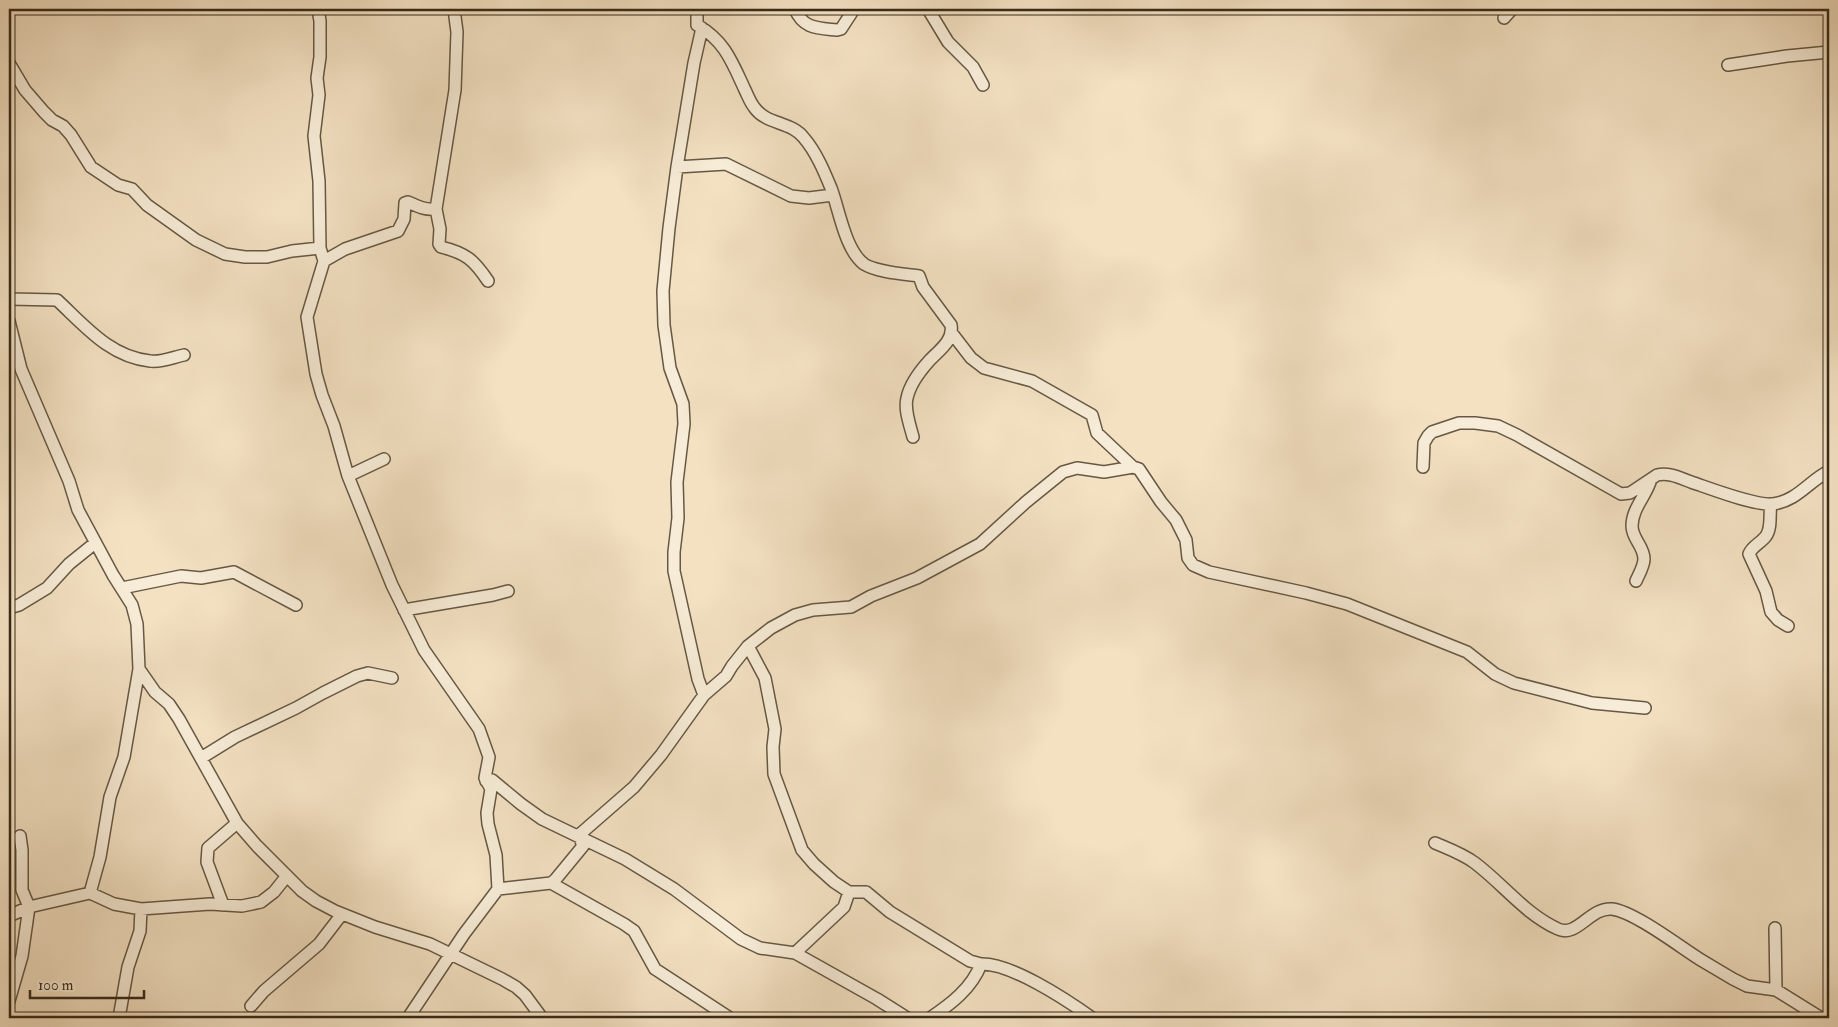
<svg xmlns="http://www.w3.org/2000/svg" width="1838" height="1027" font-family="'IM FELL Double Pica',serif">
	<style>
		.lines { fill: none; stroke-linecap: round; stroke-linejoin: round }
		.minor-casing { stroke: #665844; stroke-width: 14 }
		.minor { stroke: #f7ecd7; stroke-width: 11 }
	</style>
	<rect width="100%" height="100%" fill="#f3e1c2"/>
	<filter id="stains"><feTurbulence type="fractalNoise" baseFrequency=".004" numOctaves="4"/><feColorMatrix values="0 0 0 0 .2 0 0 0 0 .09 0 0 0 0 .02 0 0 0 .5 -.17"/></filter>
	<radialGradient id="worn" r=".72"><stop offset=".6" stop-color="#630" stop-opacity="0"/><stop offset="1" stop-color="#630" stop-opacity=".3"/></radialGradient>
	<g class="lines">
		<defs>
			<path id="minor" d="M318 9 320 21V57L317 78 319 95 314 136 319 181 320 248 324 261 307 317 316 374 322 395 334 426 348 476 392 585 424 650 479 729 489 757 485 778 491 789 487 813 488 824 496 855 498 889
				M454 9 457 32 455 90 436 209 440 229 439 244 441 247C466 253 474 260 488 281
				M696 9 697 12V25L702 28 694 63 677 167 669 228 663 291 664 325 670 368 683 404 684 424 677 482 678 518 674 552V571L698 679 704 695
				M795 9C803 29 818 28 837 30L841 29 854 9
				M928 9 948 42 973 67 983 85
				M1504 18 1512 9
				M697 25C725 41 732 62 745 90 748 96 750 102 754 107 766 125 791 121 804 138 816 152 824 171 831 188 839 209 845 250 864 264 876 272 904 274 919 276L923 287 951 325C954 341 938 351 929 361 920 371 910 384 907 398 904 410 910 425 913 437
				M9 63 25 90 44 112 52 120 63 126 71 135 91 167 118 185 132 189 147 205 196 240 225 254 245 257H267L292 251 320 248
				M1728 65 1787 56 1829 52
				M677 167 726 164 791 196 809 198 833 195
				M324 261 345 249 398 231 404 219 405 203 408 202C419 207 425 210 436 209
				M9 299 57 300C85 326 110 357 150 361 160 363 174 357 184 355
				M9 321 21 369 69 481 78 510 113 575 132 605 137 624 139 669 155 692 169 704 179 719 237 823 257 846 302 891 316 901 335 911 375 927 430 944 502 979 516 987 525 995 542 1018
				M951 332 971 358 984 368 1032 381 1092 415 1097 433 1133 467
				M1423 467 1424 443 1428 436 1432 432 1459 423H1475L1498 426 1517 435 1621 494 1630 493 1657 475C1669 472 1680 478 1691 482 1709 488 1755 506 1773 504 1797 501 1809 481 1829 471
				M348 476 384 459
				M1771 504C1769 514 1772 528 1766 536 1761 543 1752 546 1749 554L1766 591 1771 612 1778 620 1788 626
				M1636 581C1639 574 1644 566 1644 559 1644 546 1632 539 1632 526 1632 508 1647 495 1651 479
				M122 588 181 576 201 578 234 572 296 605
				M9 608 19 605 47 588 69 564 95 543
				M404 610 493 595 508 591
				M748 646 765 678 775 729 773 747 774 774 802 850 814 864 834 882 849 892
				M201 758 235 737 296 708 323 693 357 676 368 673 392 678
				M486 781 492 780 521 804 542 819 625 859 674 889 741 939 760 948 795 953 877 999 907 1018
				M1435 843C1449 849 1463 854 1475 863 1504 885 1525 914 1558 929 1577 938 1590 907 1612 909 1635 912 1680 947 1701 960 1711 966 1723 973 1733 979L1747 986 1776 990 1821 1018
				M551 883 624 924 634 931 655 969 730 1018
				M90 893 100 857 110 797 124 757 139 669
				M223 905 207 862 208 848 237 823
				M9 916 29 907 90 893 114 904 141 909 210 904 242 906 261 902 274 892 286 877
				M1775 928 1776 990
				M795 953 844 907 849 892H866L890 912 970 961 981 964C972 988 951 1004 930 1018
				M981 964C1011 963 1067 1000 1092 1018
				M9 1001 22 956 29 907 22 890V850L20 836
				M251 1006 264 991 319 944 342 914
				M119 1018 128 967 140 931 141 909
				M408 1018 464 934 498 889 551 883 555 880 583 846 579 835 634 787 661 755 704 695 726 676 732 666 748 646 771 628 795 615 813 610 851 607 871 596 917 578 980 544 1026 502 1063 472 1077 468 1104 472 1133 467 1139 469 1161 502 1176 520 1186 540 1188 558 1193 565 1209 572 1306 593 1347 604 1467 652 1495 674 1514 683 1592 703 1645 708"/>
		</defs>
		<use href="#minor" class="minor-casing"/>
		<use href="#minor" class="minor"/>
	</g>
	<rect width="1838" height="1027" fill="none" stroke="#f3e1c2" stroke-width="30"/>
	<rect x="10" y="10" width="1818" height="1007" fill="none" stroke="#372b1a" stroke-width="2.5"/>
	<rect x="15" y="15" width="1808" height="997" fill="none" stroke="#372b1a"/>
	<path d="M30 990v8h114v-8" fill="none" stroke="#372b1a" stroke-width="2.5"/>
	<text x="38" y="990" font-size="15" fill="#372b1a" stroke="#f7ecd7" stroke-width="4" paint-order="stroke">100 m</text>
	<rect width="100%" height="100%" filter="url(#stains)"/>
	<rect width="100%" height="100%" fill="url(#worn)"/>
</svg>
